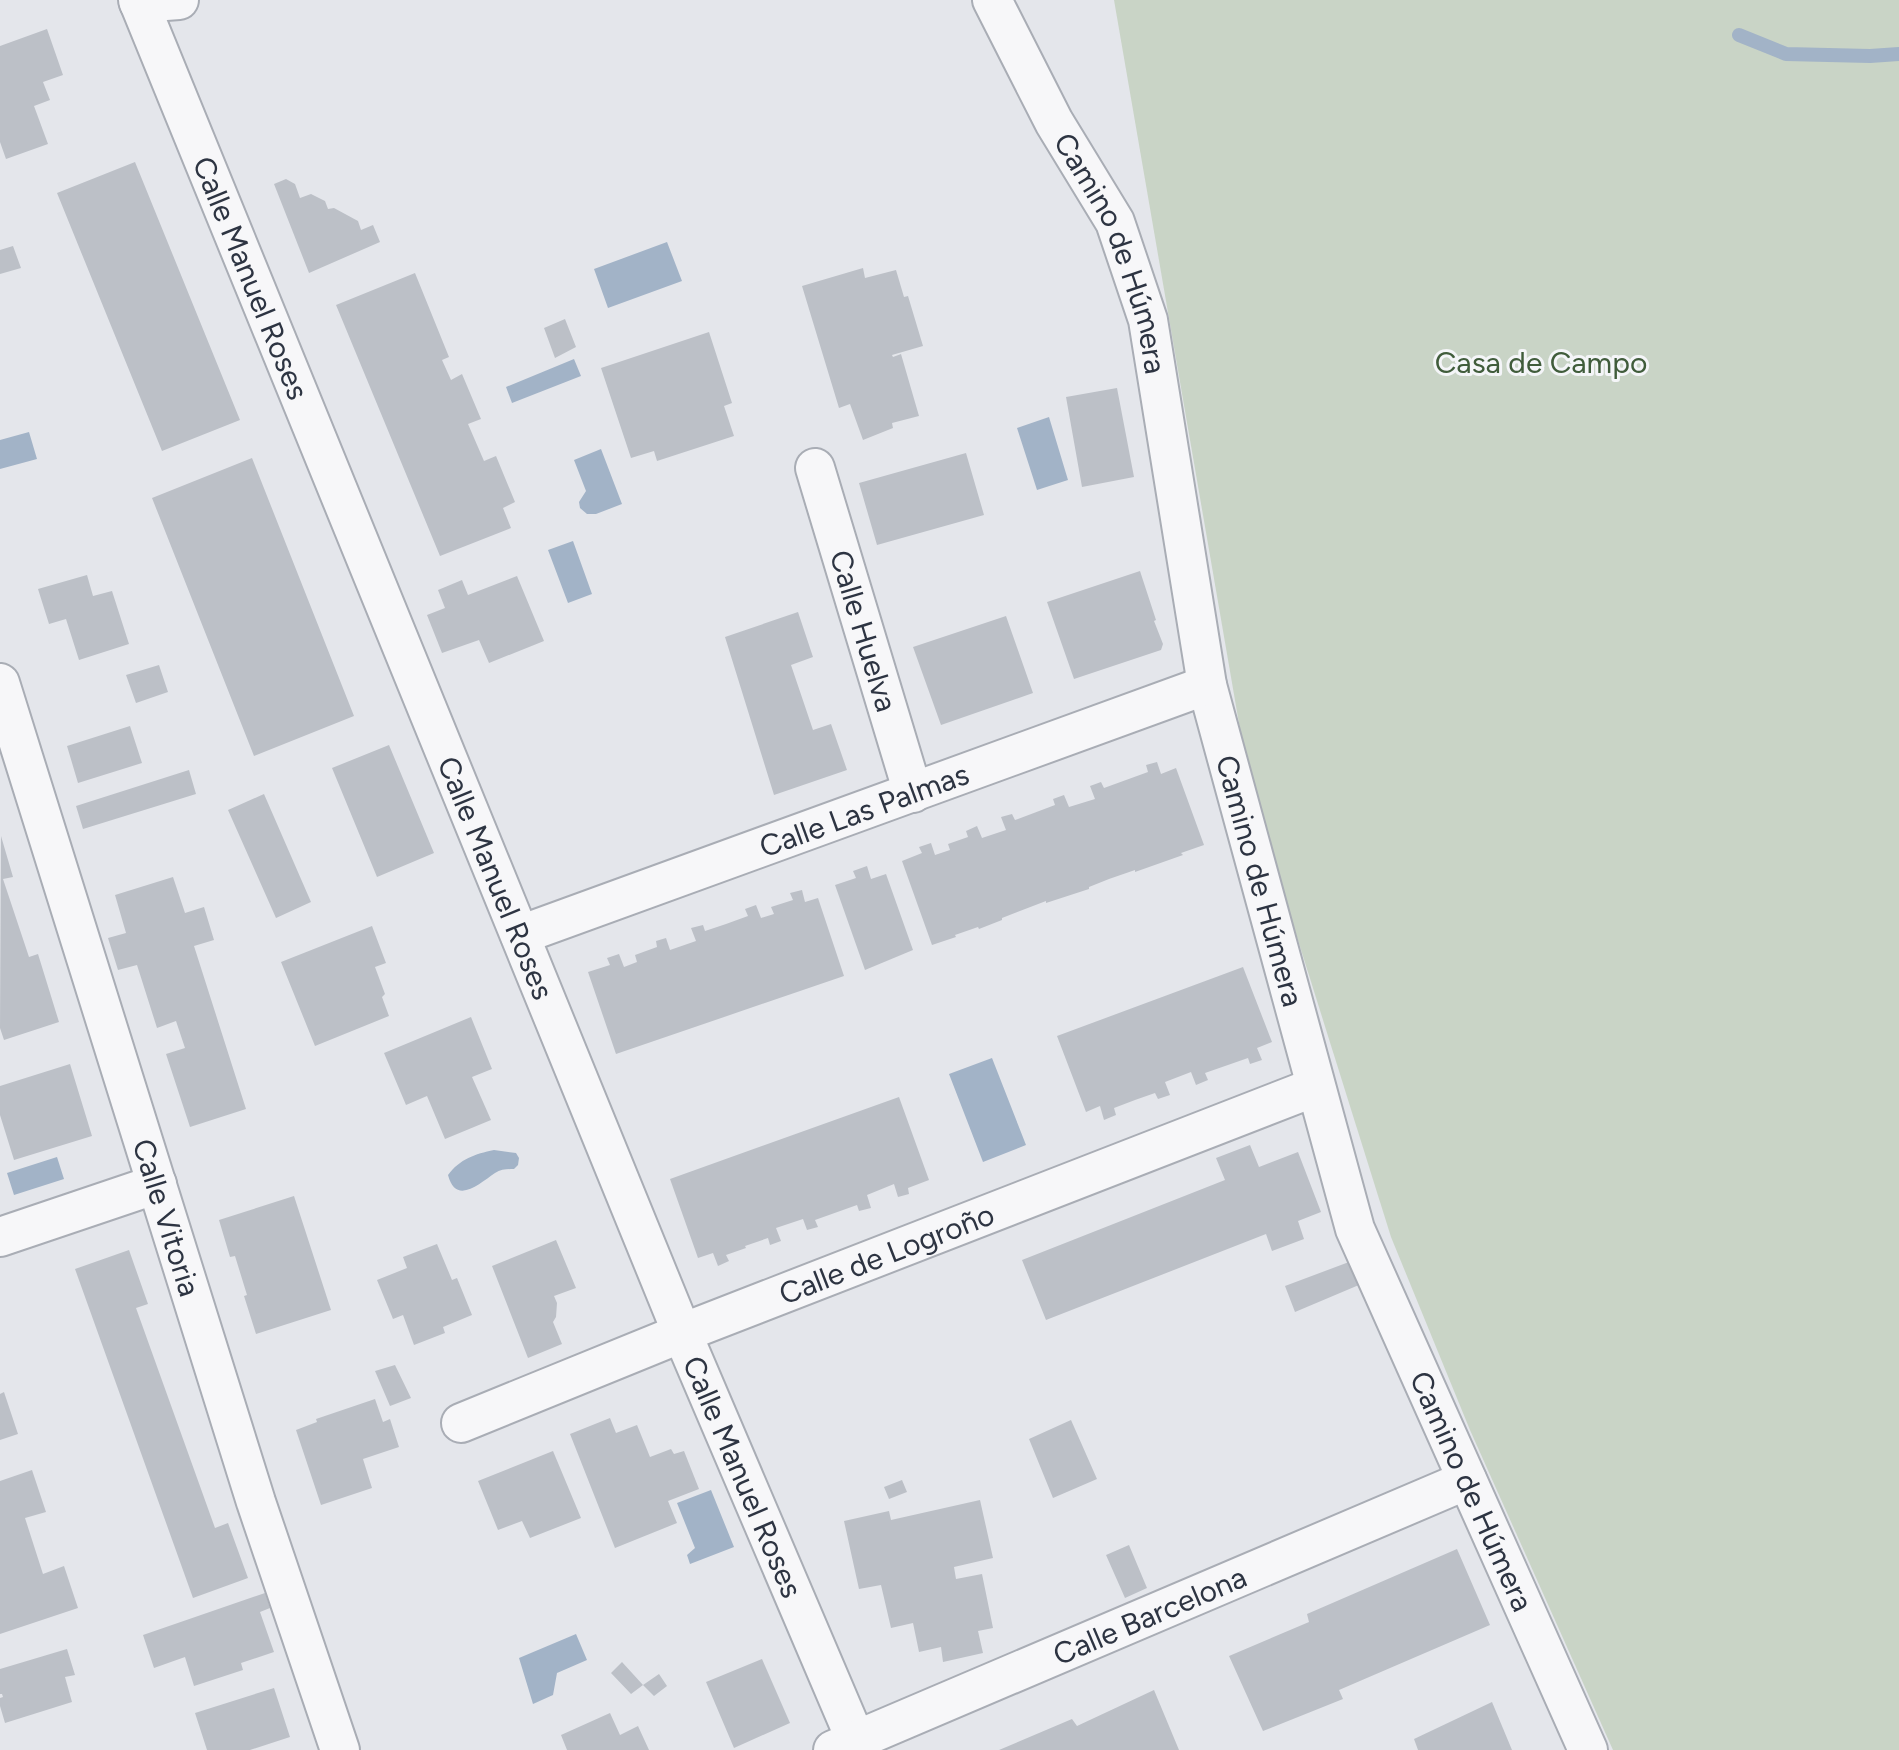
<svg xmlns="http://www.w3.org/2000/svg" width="1899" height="1750" font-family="Figtree,sans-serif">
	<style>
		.green { fill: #c9d4c6 }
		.water { fill: #a2b3c7 }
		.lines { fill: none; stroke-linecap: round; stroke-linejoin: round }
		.stream { stroke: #a2b3c7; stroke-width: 14 }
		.building { fill: #bcc0c7 }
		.minor-casing { stroke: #a9adb5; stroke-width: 42 }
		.minor { stroke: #f7f7f9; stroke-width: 38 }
		.labels { text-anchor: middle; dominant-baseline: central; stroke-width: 6; stroke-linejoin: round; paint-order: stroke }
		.street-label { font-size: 30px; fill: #2d3442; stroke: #f4f5f8 }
		.park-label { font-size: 30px; fill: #405c3b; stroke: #f4f5f8 }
	</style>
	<rect width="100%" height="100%" fill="#e4e6eb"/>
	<path class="green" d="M1114 0H1899V1750H1613L1470 1430 1391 1237 1250 787Z"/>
	<path class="water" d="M667 242 682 281 608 308 594 269Z
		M574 359 581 376 512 403 506 387Z
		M1049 417 1068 480 1037 490 1017 428Z
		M29 432 37 459 0 469V440Z
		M601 449 622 504 596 514H587L580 508 579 502 586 491 574 460Z
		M573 541 592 594 568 603 548 550Z
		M992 1058 1026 1145 983 1162 949 1074Z
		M494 1150 516 1153 519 1158 518 1165 514 1169C508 1169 501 1169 495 1173 480 1183 456 1206 448 1175 460 1159 475 1154 494 1150Z
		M57 1157 64 1179 14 1195 7 1173Z
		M711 1490 734 1547 690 1564 687 1555 695 1548 677 1503Z
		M576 1634 587 1660 557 1673 553 1695 533 1704 519 1658Z"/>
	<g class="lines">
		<path class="stream" d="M1739 35 1786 54 1870 56 1899 54"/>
	</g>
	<path class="building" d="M47 29 63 75 43 82 50 100 34 106 48 144 6 159 0 142V46Z
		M135 162 240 420 162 451 57 193Z
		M286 179 295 184 300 198 311 194 325 201 328 209 334 208 358 221 361 230 373 225 380 242 309 273 274 184Z
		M13 246 21 268 0 274V250Z
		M863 268 865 278 896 270 904 297 908 296 923 346 892 355 893 357 901 354 919 416 892 423 893 428 863 440 850 404 839 408 802 286Z
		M415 273 449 357 442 360 451 380 462 374 481 419 468 424 484 461 496 456 515 502 503 508 511 528 440 556 336 305Z
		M565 319 576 347 555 358 544 328Z
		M709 332 732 403 724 406 734 436 657 461 654 451 631 458 601 368Z
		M1117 388 1134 477 1082 487 1066 397Z
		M966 453 984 515 877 545 859 483Z
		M252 458 354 716 254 756 152 498Z
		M1140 571 1156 620 1154 621 1163 644 1161 650 1074 679 1047 602Z
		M87 575 93 596 112 591 129 644 79 660 66 619 49 624 38 589Z
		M517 576 544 641 489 663 479 640 442 653 427 615 445 608 438 590 462 580 468 595Z
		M798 612 813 657 791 665 813 730 831 724 847 770 774 795 725 637Z
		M1006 616 1033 693 941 725 913 647Z
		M159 665 168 692 136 703 126 675Z
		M130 726 142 763 78 783 67 746Z
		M389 745 434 853 377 877 332 768Z
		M1157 762 1161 774 1176 768 1204 845 1181 853 1183 855 1135 872V870L1109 879 1089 887V889L1046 903V901L1002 918V920L979 929 978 927 955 935 956 937 932 945 902 861 922 853 919 847 931 843 935 855 950 850 948 844 968 837 966 831 977 826 982 838 1006 830 1001 817 1012 814 1015 820 1055 805 1053 799 1064 795 1069 807 1095 799 1090 786 1101 782 1104 788 1148 772 1146 765Z
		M189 770 196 794 83 829 76 806Z
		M264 794 311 902 276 918 228 810Z
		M1 836 13 877 3 879 29 957 38 954 59 1022 4 1040 0 1028Z
		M867 866 871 879 886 874 913 950 865 970 835 885 856 878 853 871Z
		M173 877 185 913 204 907 214 940 194 946 246 1109 190 1127 166 1054 185 1048 176 1021 157 1028 137 965 118 970 108 938 126 933 115 895Z
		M802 890 805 902 818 898 844 976 616 1054 588 972 610 965 607 958 619 954 624 967 637 962 635 955 657 947 656 941 666 938 670 950 696 941 691 928 703 925 705 931 726 924 748 916 745 909 756 905 761 918 774 914 771 907 793 900 790 893Z
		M372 926 386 963 375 967 385 994 382 997 389 1016 315 1046 281 962Z
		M1243 967 1272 1042 1257 1048 1262 1060 1250 1064 1248 1058 1205 1073 1208 1080 1196 1085 1191 1072 1165 1082 1170 1095 1158 1099 1155 1093 1135 1100 1114 1108 1116 1115 1104 1120 1100 1106 1086 1112 1057 1036Z
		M471 1017 492 1069 472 1077 491 1120 445 1139 427 1096 406 1105 384 1053Z
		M70 1064 92 1136 14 1160 0 1115V1086Z
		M899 1097 929 1180 908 1188 909 1194 898 1197 894 1184 867 1195 871 1208 859 1211 857 1205 815 1220 818 1227 807 1230 803 1219 776 1228 781 1241 770 1245 768 1238 745 1246 746 1248 726 1255 729 1261 718 1266 713 1253 698 1258 670 1179Z
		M1250 1145 1259 1167 1298 1152 1321 1212 1298 1221 1304 1239 1272 1251 1266 1234 1046 1320 1022 1260 1225 1180 1216 1158Z
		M294 1196 331 1310 256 1334 244 1296 247 1295 235 1256 230 1257 219 1220Z
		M556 1240 576 1288 554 1296 557 1303 556 1317 553 1322 562 1344 528 1358 492 1266Z
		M437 1244 452 1280 457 1278 472 1315 443 1327 445 1333 414 1345 403 1315 393 1319 377 1280 407 1268 403 1257Z
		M129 1250 148 1304 136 1308 215 1528 228 1523 248 1578 193 1598 75 1269Z
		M1357 1259 1366 1282 1295 1312 1285 1286Z
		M395 1365 411 1398 390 1406 375 1371Z
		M4 1392 18 1434 0 1440V1394Z
		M375 1399 383 1422 390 1419 399 1447 363 1459 372 1488 321 1505 296 1430 317 1422 316 1419Z
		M610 1418 616 1433 637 1425 650 1457 671 1449 674 1454 684 1451 699 1489 668 1501 677 1523 615 1548 570 1434Z
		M1071 1420 1097 1479 1053 1498 1029 1439Z
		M553 1451 581 1518 530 1538 522 1521 498 1530 478 1481Z
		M32 1470 46 1512 25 1518 43 1574 64 1566 78 1608 0 1634V1481Z
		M902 1480 907 1492 889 1499 884 1487Z
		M980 1500 993 1558 954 1567 956 1579 982 1574 993 1628 978 1631 983 1653 943 1662 941 1647 919 1652 913 1623 891 1628 881 1585 859 1589 844 1521 889 1511 891 1520Z
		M1129 1545 1147 1588 1125 1598 1106 1555Z
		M1457 1549 1490 1625 1339 1690 1343 1699 1263 1731 1229 1656 1309 1622 1307 1614Z
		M265 1593 270 1608 260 1612 274 1652 241 1663 243 1670 194 1686 185 1657 154 1668 143 1635Z
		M67 1649 75 1675 65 1677 72 1702 5 1723 0 1706V1698L3 1697 2 1694H0V1669Z
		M762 1659 790 1723 734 1748 706 1682Z
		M622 1662 643 1685 631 1694 611 1673Z
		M659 1674 667 1686 654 1696 643 1685Z
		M274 1688 290 1737 250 1750H207L195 1713Z
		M1154 1690 1179 1750H999L1072 1719 1077 1726Z
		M1492 1702 1512 1750H1418L1414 1739Z
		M610 1713 620 1735 638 1726 649 1750H567L561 1735Z"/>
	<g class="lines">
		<defs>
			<g id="minor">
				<path id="s1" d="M138 0 682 1333 860 1750"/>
				<path id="s2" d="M992 0 1054 122 1115 222 1148 320 1207 685 1355 1229 1588 1750"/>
				<path d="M139 3 179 0"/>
				<path id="s3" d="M815 468 913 793"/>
				<path id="s4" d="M0 683 256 1502 340 1750"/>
				<path id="s5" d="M520 935 1207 685"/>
				<path d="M0 1237 157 1184"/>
				<path id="s6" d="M461 1423 682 1333 1315 1087"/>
				<path id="s7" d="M833 1750 1467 1480"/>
			</g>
		</defs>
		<use href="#minor" class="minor-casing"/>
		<use href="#minor" class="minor"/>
	</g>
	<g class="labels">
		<g class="street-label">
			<text stroke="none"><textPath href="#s2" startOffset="282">Camino de Húmera</textPath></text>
			<text stroke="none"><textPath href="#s1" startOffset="300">Calle Manuel Roses</textPath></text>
			<text stroke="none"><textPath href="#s3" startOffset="170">Calle Huelva</textPath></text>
			<text stroke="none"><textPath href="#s5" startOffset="366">Calle Las Palmas</textPath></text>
			<text stroke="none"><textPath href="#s1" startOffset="948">Calle Manuel Roses</textPath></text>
			<text stroke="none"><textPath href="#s2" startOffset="930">Camino de Húmera</textPath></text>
			<text stroke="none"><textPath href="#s4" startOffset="560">Calle Vitoria</textPath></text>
			<text stroke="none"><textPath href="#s6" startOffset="458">Calle de Logroño</textPath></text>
			<text stroke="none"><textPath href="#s1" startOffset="1596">Calle Manuel Roses</textPath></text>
			<text stroke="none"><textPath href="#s2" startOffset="1578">Camino de Húmera</textPath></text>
			<text stroke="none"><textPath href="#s7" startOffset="344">Calle Barcelona</textPath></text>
		</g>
		<g class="park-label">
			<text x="1541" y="362">Casa de Campo</text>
		</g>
	</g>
</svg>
